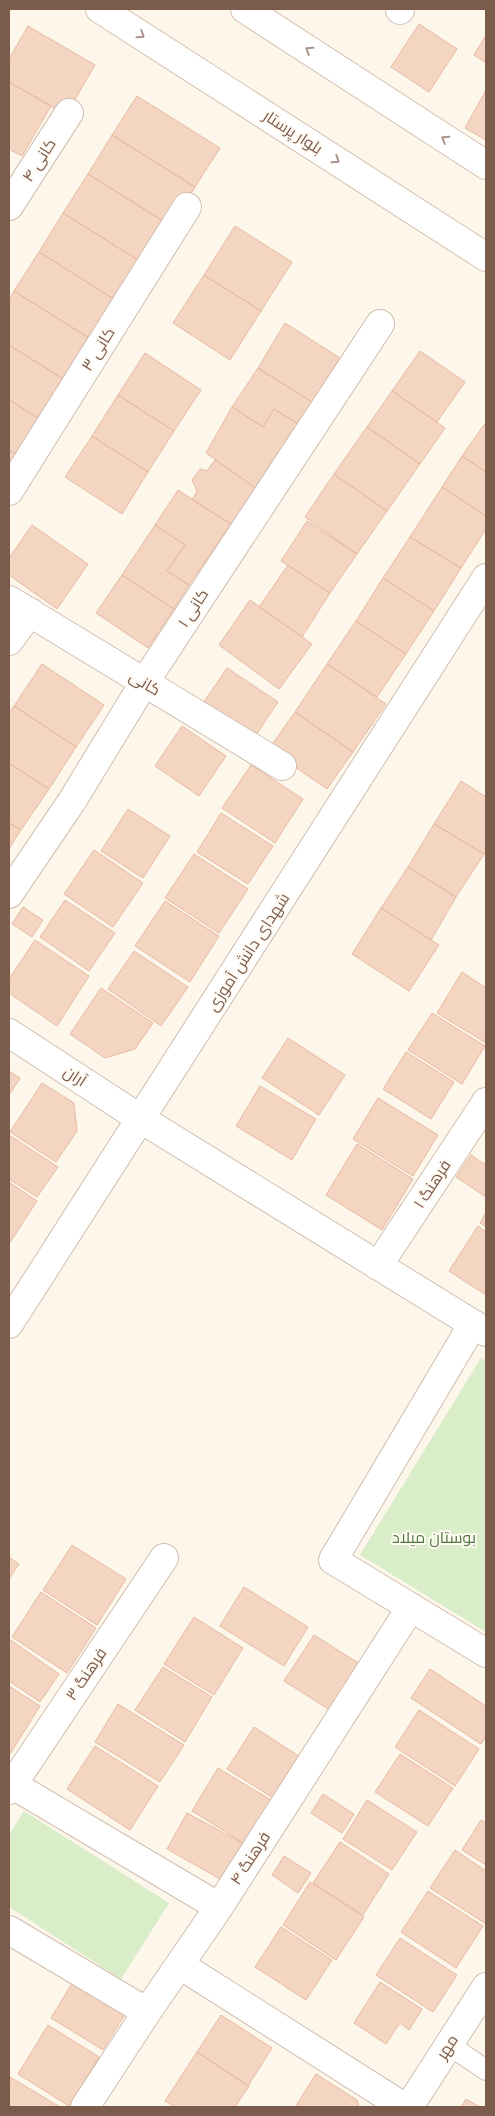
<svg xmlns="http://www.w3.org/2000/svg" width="495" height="2116" font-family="Karla,Cairo,sans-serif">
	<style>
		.green { fill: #d8edc8 }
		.building { fill: #f4d5c2; stroke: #e7baa1 }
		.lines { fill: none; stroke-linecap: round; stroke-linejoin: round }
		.service-casing { stroke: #d2beaf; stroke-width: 22 }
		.minor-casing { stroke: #d2beaf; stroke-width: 30 }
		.tertiary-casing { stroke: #d2beaf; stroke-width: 30 }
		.secondary-casing { stroke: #d7c0af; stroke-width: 30 }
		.service { stroke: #fff; stroke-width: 20 }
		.minor { stroke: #fff; stroke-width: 28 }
		.tertiary { stroke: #fff; stroke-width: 28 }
		.secondary { stroke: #fff; stroke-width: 28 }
		.oneway { stroke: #a9958b }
		.labels { text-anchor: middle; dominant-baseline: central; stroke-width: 4; stroke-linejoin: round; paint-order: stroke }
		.street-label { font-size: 16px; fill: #7b5c4c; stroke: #fffaf3 }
		.park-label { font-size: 16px; fill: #527a41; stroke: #fffaf3 }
	</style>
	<rect width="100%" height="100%" fill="#fdf6eb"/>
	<path class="green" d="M481 1358 486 1362V1632L360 1555Z
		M24 1811 169 1903 121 1979 9 1907V1835Z"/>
	<path class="building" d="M419 24 457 49 429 92 391 67Z
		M28 26 95 65 66 115 9 82V59Z
		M486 35V63L474 55Z
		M9 82 51 106 22 156 9 149Z
		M486 90V140L465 128Z
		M137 96 220 148 195 187 112 135Z
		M112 135 195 187 171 226 88 174Z
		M88 174 171 226 146 265 63 213Z
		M63 213 146 265 122 304 39 252Z
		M235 226 292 262 261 311 204 275Z
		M39 252 122 304 97 343 14 291Z
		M204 275 261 311 230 360 173 323Z
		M14 291 97 343 73 385 9 345V301Z
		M285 323 340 358 312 402 258 368Z
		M9 345 73 385 48 424 9 400Z
		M420 351 465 382 437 422 392 391Z
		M145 353 201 390 174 431 118 395Z
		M258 368 312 402 298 424 274 409 263 427 232 407Z
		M392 391 445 428 420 464 367 427Z
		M118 395 174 431 148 472 92 436Z
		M9 400 48 424 24 460 9 450Z
		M232 407 263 427 274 409 298 424 257 489 206 453Z
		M486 422V472L462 456Z
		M367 427 420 464 387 511 334 474Z
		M92 436 148 472 122 514 65 477Z
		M9 450 24 460 9 484Z
		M462 456 486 472V516L442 487Z
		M215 460 257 489 231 524 192 500 197 491 192 480 200 469 207 471Z
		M334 474 387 511 357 554 305 517Z
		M442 487 486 516V529L461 568 410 537Z
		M178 490 231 524 189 585 167 571 185 545 155 525Z
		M307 521 357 554 330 593 281 561Z
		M32 525 88 564 57 609 9 575V558Z
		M155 525 185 545 167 571 189 585 174 609 122 575Z
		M410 537 461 568 434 611 383 578Z
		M288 565 330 593 302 637 259 607Z
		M122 575 174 609 148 648 96 613Z
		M383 578 434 611 406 654 356 621Z
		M250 600 312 644 279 689 219 645Z
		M356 621 406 654 377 697 327 664Z
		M42 664 104 705 76 747 14 706Z
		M327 664 386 704 353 752 295 712Z
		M227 668 278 702 250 744 199 709Z
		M14 706 76 747 49 789 9 763V713Z
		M295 712 353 752 327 789 269 749Z
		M182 726 226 756 199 796 155 766Z
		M9 763 49 789 21 830 9 823Z
		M251 765 303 799 275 843 222 808Z
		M461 781 486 797V850L484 854 434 824Z
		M128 809 170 836 143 878 101 851Z
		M221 813 273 846 248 884 197 852Z
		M9 823 21 830 9 849Z
		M434 824 484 854 456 897 408 867Z
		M94 850 143 883 113 927 64 894Z
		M194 854 248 889 219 933 165 898Z
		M408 867 456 897 431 940 381 908Z
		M65 900 115 933 89 971 40 937Z
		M165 901 219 936 190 982 135 946Z
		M23 907 43 920 32 937 12 924Z
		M381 908 439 945 409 991 352 954Z
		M35 940 89 976 57 1026 9 993V979Z
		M134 951 188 987 161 1026 108 989Z
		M462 972 486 988V1043L437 1013Z
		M101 988 153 1023 135 1049 105 1058 70 1034Z
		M432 1013 485 1046 462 1084 408 1050Z
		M288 1038 345 1075 319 1115 262 1078Z
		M406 1052 454 1082 431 1119 383 1089Z
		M9 1071 20 1078 9 1095Z
		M42 1083 74 1103 77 1131 56 1162 10 1132Z
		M260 1086 316 1119 292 1160 236 1126Z
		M378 1098 438 1135 413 1176 353 1139Z
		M9 1135 58 1167 37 1197 9 1179Z
		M357 1144 413 1179 382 1230 326 1195Z
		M471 1155 486 1165V1197L456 1177Z
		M9 1182 37 1201 9 1244Z
		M486 1212V1227L480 1223Z
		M478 1226 486 1232V1295L449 1271Z
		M72 1545 126 1579 97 1625 43 1590Z
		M9 1557 19 1564 9 1579Z
		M244 1587 308 1627 284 1666 220 1626Z
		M41 1592 96 1628 67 1673 12 1637Z
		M194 1617 243 1648 214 1695 164 1664Z
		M314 1635 368 1669 338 1715 284 1681Z
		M9 1639 59 1674 40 1702 9 1681Z
		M163 1667 212 1697 185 1742 135 1710Z
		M430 1669 486 1706V1736L481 1744 411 1698Z
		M9 1686 40 1706 10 1754 9 1753Z
		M118 1704 184 1745 160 1782 95 1742Z
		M419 1710 479 1749 455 1786 395 1747Z
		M254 1727 305 1760 278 1801 227 1769Z
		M95 1746 158 1786 130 1830 67 1789Z
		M400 1754 453 1788 428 1826 375 1792Z
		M218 1768 271 1800 245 1844 192 1811Z
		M323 1794 354 1814 342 1833 311 1813Z
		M367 1800 417 1832 392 1870 343 1839Z
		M187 1813 242 1843 222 1880 167 1849Z
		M481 1820 486 1823V1865L462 1850Z
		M340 1842 389 1874 363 1915 313 1883Z
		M455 1850 486 1871V1924L430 1888Z
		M284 1856 311 1873 298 1893 272 1875Z
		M310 1882 364 1917 336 1960 283 1925Z
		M428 1891 483 1926 456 1968 401 1932Z
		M281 1927 332 1960 306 2000 255 1967Z
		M400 1938 457 1975 433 2012 376 1975Z
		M74 1980 127 2011 103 2050 51 2018Z
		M380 1982 422 2009 409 2030 400 2023 386 2044 354 2023Z
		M221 2015 272 2048 248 2086 197 2052Z
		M48 2025 99 2057 69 2106 18 2074Z
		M197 2052 249 2086 235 2107H175L165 2101Z
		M316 2074 357 2100 359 2107H295Z
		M10 2077 60 2107H9Z
		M466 2099 480 2107H461Z"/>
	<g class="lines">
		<defs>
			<path id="service" d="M449 2045 486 2070"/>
			<path id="minor" d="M400 10V9
				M9 206 69 113
				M9 491 187 207
				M9 600 282 766
				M9 641 30 612
				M9 894 72 801 144 683 380 324
				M9 1033 141 1119 486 1332
				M378 1266 486 1102
				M473 1324 333 1560 486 1653
				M13 1785 219 1907
				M9 1790 164 1558
				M9 1930 147 2012
				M180 1965 404 2107
				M85 2107 147 2012 219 1907 411 1607"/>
			<path id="tertiary" d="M9 1324 486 578
				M409 2107 486 1987"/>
			<path id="secondary" d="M100 9 486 257
				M245 9 486 165"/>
		</defs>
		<use href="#service" class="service-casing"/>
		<use href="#minor" class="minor-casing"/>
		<use href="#tertiary" class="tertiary-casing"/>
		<use href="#secondary" class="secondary-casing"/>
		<use href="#service" class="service"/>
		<use href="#minor" class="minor"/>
		<use href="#tertiary" class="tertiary"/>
		<use href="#secondary" class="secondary"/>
	</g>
	<defs><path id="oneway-chevron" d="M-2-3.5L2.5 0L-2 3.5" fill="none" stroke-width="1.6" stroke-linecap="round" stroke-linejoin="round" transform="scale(1.25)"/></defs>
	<g class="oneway">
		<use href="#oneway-chevron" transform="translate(141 35) rotate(33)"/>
		<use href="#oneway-chevron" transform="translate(309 50) rotate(-147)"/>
		<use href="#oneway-chevron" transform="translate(445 139) rotate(-147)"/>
		<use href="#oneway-chevron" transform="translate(336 160) rotate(33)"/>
	</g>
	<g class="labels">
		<g class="street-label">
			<text transform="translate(293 132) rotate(33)">بلوار پرستار</text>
			<text transform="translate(39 160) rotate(-57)">کانی ۴</text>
			<text transform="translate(98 349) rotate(-58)">کانی ۳</text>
			<text transform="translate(193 608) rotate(-57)">کانی ۱</text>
			<text transform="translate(145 683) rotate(31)">کانی</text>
			<text transform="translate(248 952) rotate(-57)">شهدای دانش آموزی</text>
			<text transform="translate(75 1076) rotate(33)">آران</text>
			<text transform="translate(432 1184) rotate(-57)">فرهنگ ۱</text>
			<text transform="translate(86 1674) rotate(-56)">فرهنگ ۳</text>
			<text transform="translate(250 1858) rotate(-57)">فرهنگ ۴</text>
			<text transform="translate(447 2047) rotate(-57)">مهر</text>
		</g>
		<g class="park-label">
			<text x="434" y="1537">بوستان میلاد</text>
		</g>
	</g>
	<rect width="495" height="2116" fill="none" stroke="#7b5c4c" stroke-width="20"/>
</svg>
